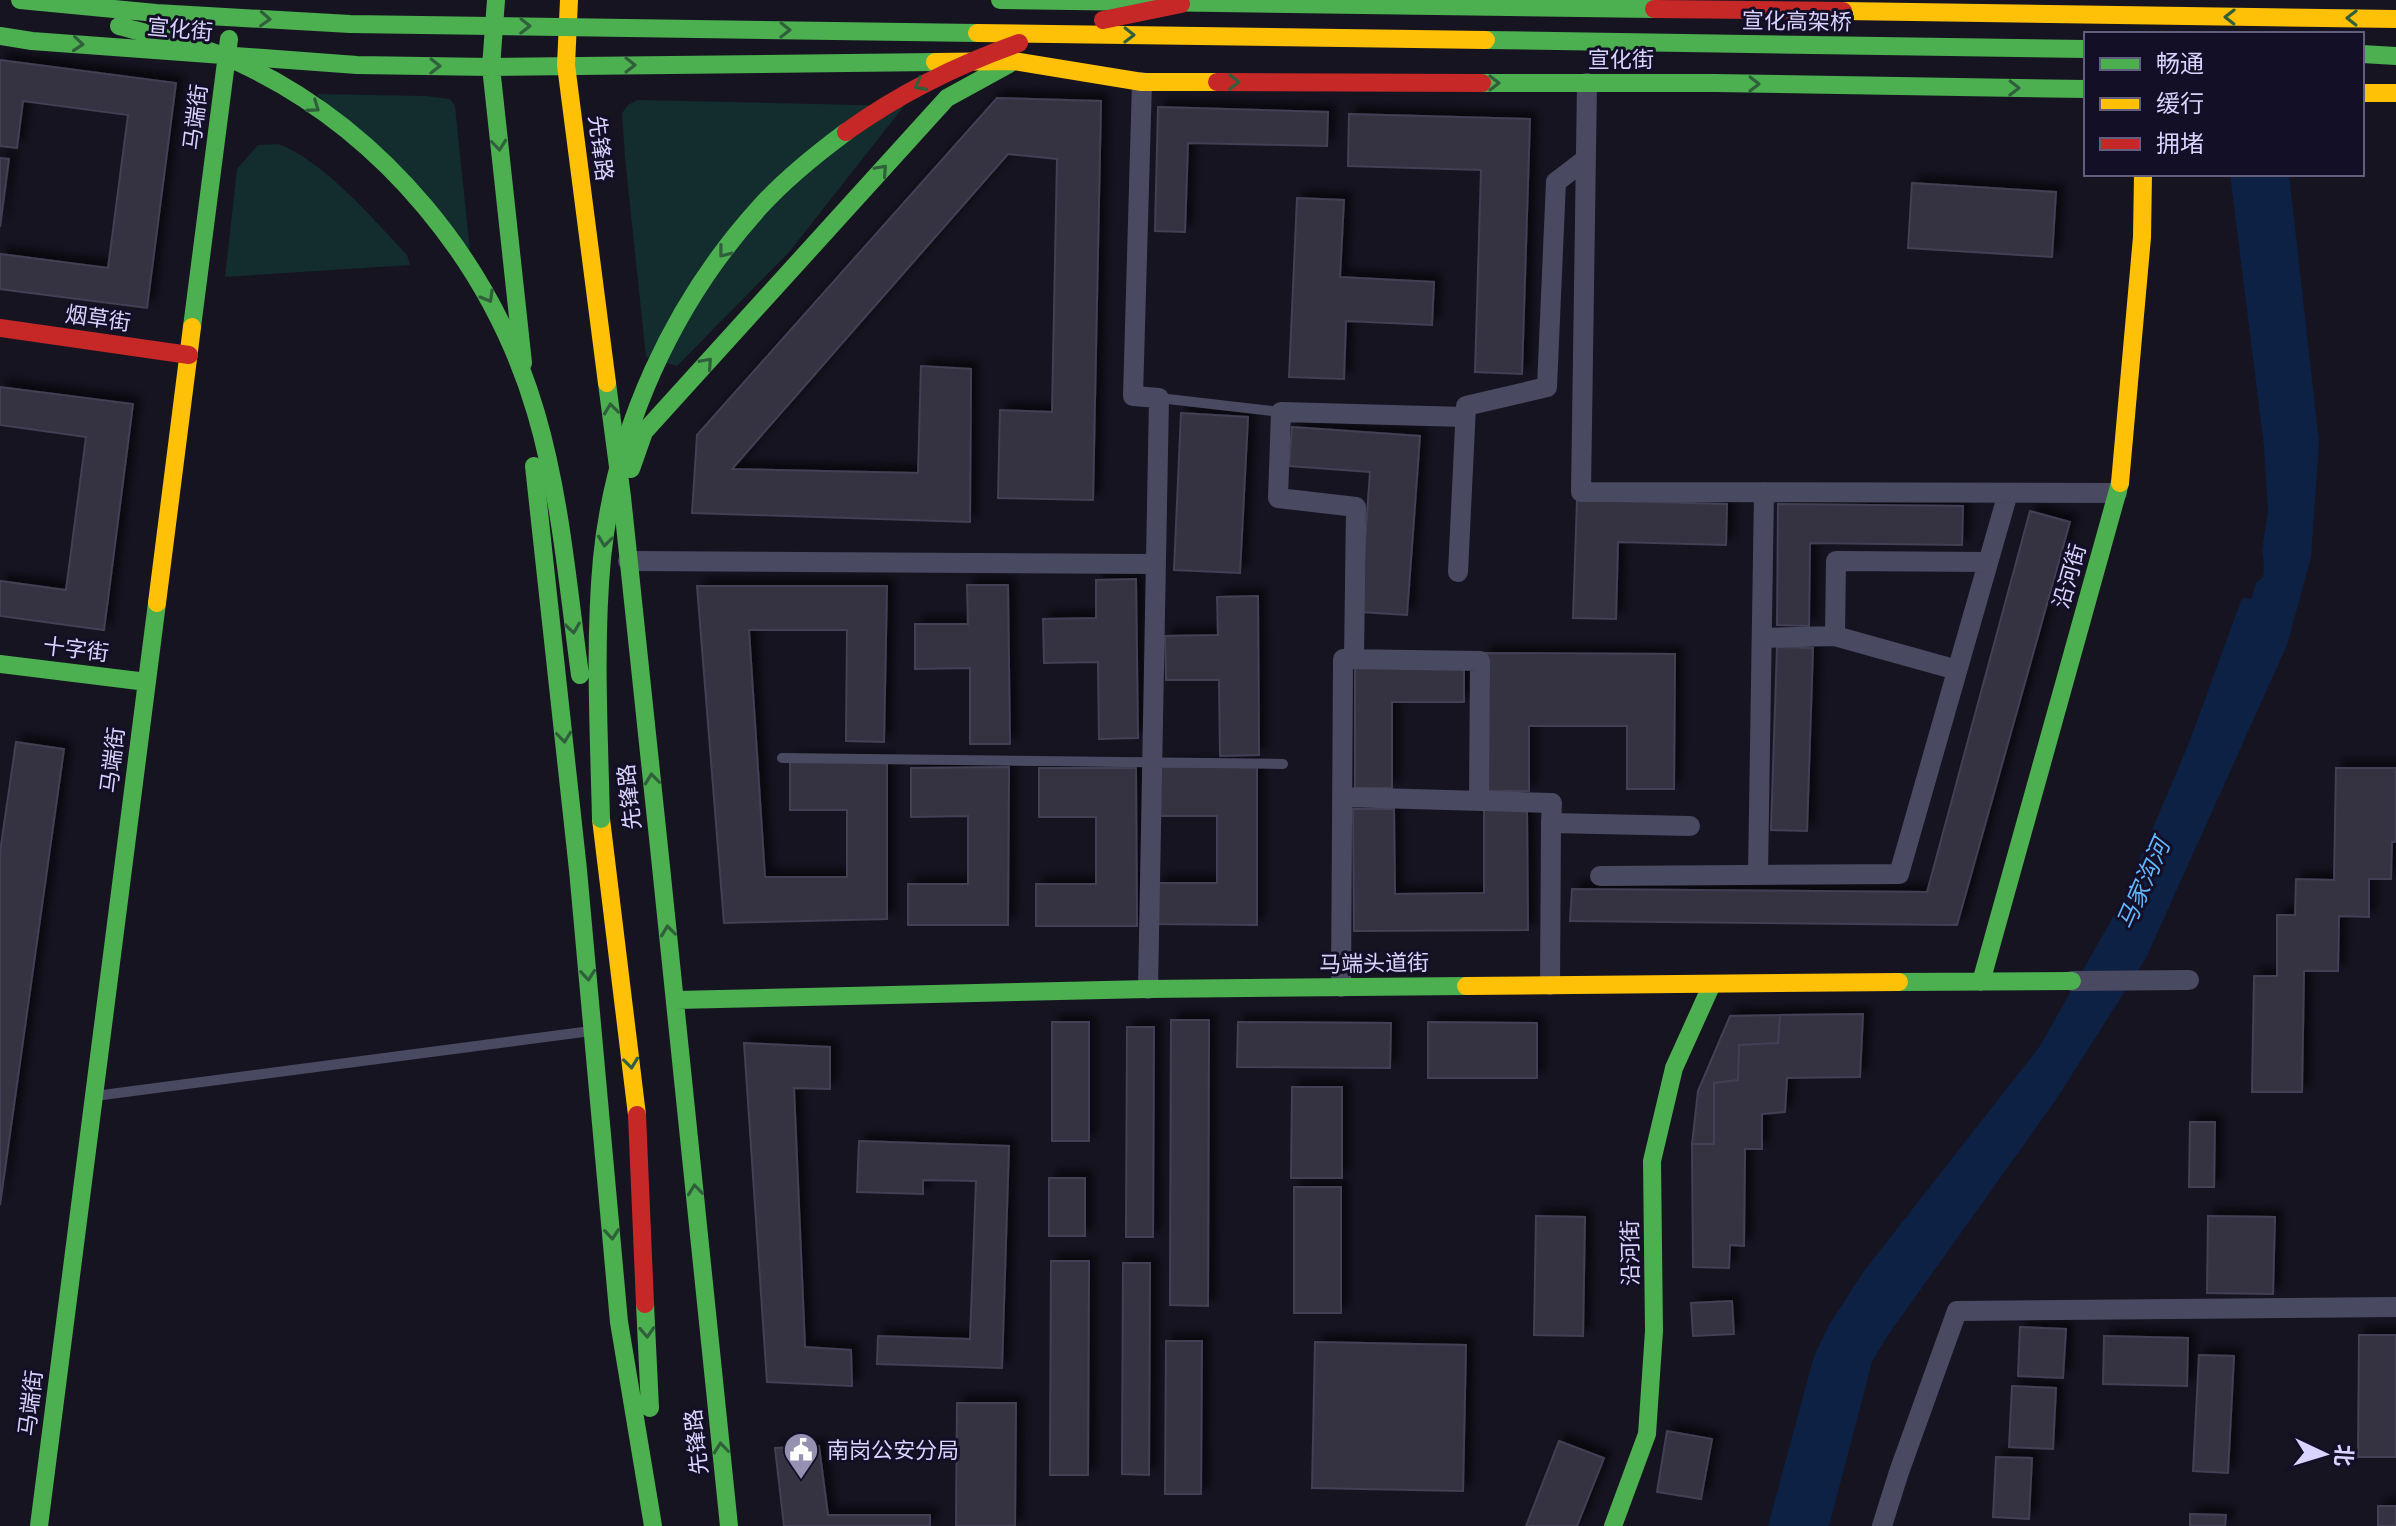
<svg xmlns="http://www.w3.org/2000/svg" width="2396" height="1526" font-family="Jost,'Noto Sans SC',sans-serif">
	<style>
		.green { fill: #132c2d }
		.water { fill: #0d2144 }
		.building { fill: #343243; stroke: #433f54; stroke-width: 2; filter: url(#shadow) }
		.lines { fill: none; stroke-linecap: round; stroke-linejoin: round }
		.lane { stroke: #4a4962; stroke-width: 10 }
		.street { stroke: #4a4962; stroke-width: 20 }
		.fast { stroke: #4caf50; stroke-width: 18 }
		.slow { stroke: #ffc107; stroke-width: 18 }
		.jam { stroke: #c62828; stroke-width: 18 }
		.fast-bridge { stroke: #4caf50; stroke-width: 18 }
		.slow-bridge { stroke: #ffc107; stroke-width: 18 }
		.jam-bridge { stroke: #c62828; stroke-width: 18 }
		.oneway { stroke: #305f3b }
		.labels { text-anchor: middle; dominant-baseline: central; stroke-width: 6; stroke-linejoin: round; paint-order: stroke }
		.street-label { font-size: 22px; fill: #d9d4ff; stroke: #130f26 }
		.poi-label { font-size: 22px; fill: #d9d4ff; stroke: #130f26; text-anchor: start }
		.water-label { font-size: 24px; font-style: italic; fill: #62b6ff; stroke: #130f26 }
	</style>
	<defs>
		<filter id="shadow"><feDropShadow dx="7" dy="-7" stdDeviation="4" flood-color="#0009"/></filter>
	</defs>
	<rect width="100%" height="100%" fill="#161421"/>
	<path class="green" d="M317 94 426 96 450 99 455 106 470 251Z
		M637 100 904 106 790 251 677 366 646 357 625 158 622 113 628 105Z
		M278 144C322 159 375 221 407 255L410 265 225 277 237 169 258 145Z"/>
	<path class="water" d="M2230 174H2289L2319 443 2311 557 2287 645 2146 958 2055 1101 1886 1338 1872 1362 1829 1526H1768L1814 1356 1829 1325 1864 1271 2040 1046 2121 903 2189 743 2242 598 2251 599 2256 583 2263 577 2264 565 2262 551 2268 511 2264 447Z"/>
	<path class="building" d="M0 60 176 83 147 308 0 289V254L108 268 128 115 23 101 17 148 0 146Z
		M997 98 1101 101 1093 500 998 498 1000 410 1052 412 1057 159 1008 154 732 469 918 473 921 366 971 369 970 522 692 513 697 435Z
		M1158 107 1328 112 1327 146 1188 143 1185 232 1155 231Z
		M1349 114 1530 119 1522 374 1475 372 1481 170 1348 166Z
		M0 158 9 159 0 227Z
		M1912 183 2056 192 2052 257 1908 248Z
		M1297 198 1344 200 1340 277 1434 282 1432 325 1346 321 1344 379 1289 377Z
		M0 387 133 404 104 630 0 616V581L66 590 86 437 0 425Z
		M1181 413 1248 417 1240 573 1174 570Z
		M1292 427 1420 436 1407 615 1360 612 1370 472 1289 466Z
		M1577 500 1727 504 1726 545 1618 542 1616 619 1573 618Z
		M1778 504 1963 506 1962 545 1810 543 1809 626 1777 625Z
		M2030 511 2070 522 1957 925 1570 921 1572 889 1927 892Z
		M1136 579 1138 738 1099 739 1098 662 1044 663 1043 619 1096 618V580Z
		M967 585H1008L1010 744H970V668L915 669V624H968Z
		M697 586H887L884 742 846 741 847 630H749L765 877H847V810H790V761H887V919L724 923Z
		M1258 596 1259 755 1220 756 1219 680H1166L1165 636 1218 635 1217 597Z
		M1777 647 1813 648 1807 831 1771 830Z
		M1484 653 1675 654 1674 789H1627V726H1529V791H1483Z
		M1464 665V702H1392V788H1355V666Z
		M16 742 64 749 0 1205V852Z
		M1009 767 1008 925H908V884H968V816L911 817V768Z
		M1160 767H1257V925L1156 924 1157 883H1217V816H1160Z
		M1039 768H1136L1137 926H1036V884H1096V817H1039Z
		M2336 768H2396V842H2392L2391 879H2369V917L2339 916 2338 971H2304L2302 1092H2252L2254 976H2277V915H2295L2296 879 2334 880Z
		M1353 809H1394L1395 894 1484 893V810H1527L1528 930 1354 931Z
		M1863 1014 1860 1077 1787 1078 1785 1112 1762 1114V1149H1745L1744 1246 1730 1245 1729 1268 1693 1267 1692 1144H1714V1083L1738 1080 1739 1045 1778 1043 1780 1015Z
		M1780 1015 1778 1043 1739 1045 1738 1080 1714 1083V1144H1692L1698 1091 1730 1016Z
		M1171 1020H1209L1208 1306 1170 1305Z
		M1052 1022H1089V1141H1052Z
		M1238 1022 1391 1023 1390 1068 1237 1067Z
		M1428 1022 1537 1023V1078H1428Z
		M1127 1027H1154L1153 1237H1126Z
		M744 1043 830 1047V1089L794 1088 805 1347 851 1350 852 1386 767 1382Z
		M1292 1087H1342V1178H1291Z
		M2190 1122H2215L2214 1187H2189Z
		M859 1141 1009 1146 1002 1368 877 1364 878 1336 970 1339 976 1181 923 1180V1194L857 1192Z
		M1049 1178H1085V1236H1049Z
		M1294 1187H1341V1313H1294Z
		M1536 1216 1585 1217 1583 1336 1534 1335Z
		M2208 1216 2275 1217 2273 1294 2207 1293Z
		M1051 1261H1089L1088 1475H1050Z
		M1123 1263H1150L1149 1475 1122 1474Z
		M1732 1301 1734 1334 1693 1336 1691 1303Z
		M2020 1327 2066 1329 2063 1378 2018 1376Z
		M2359 1335H2396V1457H2358Z
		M2104 1336 2188 1338 2187 1386 2103 1384Z
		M1166 1341H1202L1201 1494H1165Z
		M1315 1342 1466 1345 1463 1491 1312 1488Z
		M2199 1355 2234 1356 2228 1473 2193 1471Z
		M2012 1386 2056 1388 2053 1449 2009 1447Z
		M957 1403H1016L1015 1526H956Z
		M1667 1431 1712 1439 1701 1499 1657 1492Z
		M1559 1441 1604 1458 1577 1526H1526Z
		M819 1446 828 1515H930V1526H784L775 1448Z
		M1996 1457 2032 1458 2029 1519 1993 1517Z
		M2378 1506H2396V1526H2378Z
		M2190 1514 2226 1515 2225 1526H2190Z"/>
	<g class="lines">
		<path class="lane" d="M1159 398 1281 412
			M782 758 1283 764
			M95 1096 591 1031"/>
		<path class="street" d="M1142 82 1133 396 1159 398 1148 989
			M1587 83 1581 492 2117 493
			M628 561 1156 564
			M1458 572 1466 406 1547 387 1556 182 1586 159
			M1835 636 1836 561 1988 562
			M1762 638 1835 636 1957 670
			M1354 659 1356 507 1278 498 1281 412 1465 417
			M1342 797 1552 803 1551 823 1690 826
			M1758 874 1764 492
			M1600 876 1899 874 2008 493
			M2072 981 2189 980
			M1550 985 1551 823
			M1341 987 1343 659 1480 661 1479 801
			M1882 1526 1899 1472 1957 1311 2396 1307"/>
		<path class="fast" d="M496 0 491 67 523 363
			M1000 0 1654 9
			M0 36 32 41 357 65 491 67 935 62
			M2362 54 2396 56
			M1482 83H1715L2086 89
			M192 327 229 39
			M607 383 622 497 660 857
			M534 466 578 870
			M631 469 644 432 947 98 1009 64
			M0 664 147 682
			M660 857 729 1526
			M578 870 619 1322 653 1526
			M1899 982 2072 981
			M1981 982 2120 483
			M676 1000 1148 989 1466 986
			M645 1304 650 1408
			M39 1526 157 603
			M1613 1526 1647 1434 1654 1331 1652 1161 1674 1068 1712 984"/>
		<path class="slow" d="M569 0 566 65 607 383
			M1843 11 2396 19
			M935 62 1014 61 1142 82H1217
			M2362 93H2396
			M2120 483 2142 237 2143 174
			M157 603 192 327
			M601 819 637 1115
			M1466 986 1899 982"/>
		<path class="jam" d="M1654 9 1843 11
			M1217 82 1482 83
			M0 328 189 355
			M637 1115 645 1304"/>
		<path class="fast-bridge" d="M20 0 156 13 350 24 977 33
			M119 26C160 37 201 45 240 63 383 130 492 263 536 413 561 498 568 588 580 675
			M1486 40 2086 49
			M601 819C599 732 594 644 602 558 615 429 673 303 759 208 785 179 815 155 846 132"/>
		<path class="slow-bridge" d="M977 33 1486 40"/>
		<path class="jam-bridge" d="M1103 20 1181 4
			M846 132C900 93 957 65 1019 43"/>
	</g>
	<defs><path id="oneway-chevron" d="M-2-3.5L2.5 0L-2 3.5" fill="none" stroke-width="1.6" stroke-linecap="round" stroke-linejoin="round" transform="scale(2)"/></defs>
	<g class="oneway">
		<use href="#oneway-chevron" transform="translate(2230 17) rotate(-179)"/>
		<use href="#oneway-chevron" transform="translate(2352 18) rotate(-179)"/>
		<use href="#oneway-chevron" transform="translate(265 19) rotate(3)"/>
		<use href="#oneway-chevron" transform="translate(525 26) rotate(1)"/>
		<use href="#oneway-chevron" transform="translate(785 30) rotate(1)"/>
		<use href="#oneway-chevron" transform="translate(1129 35) rotate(1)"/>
		<use href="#oneway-chevron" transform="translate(78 44) rotate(5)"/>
		<use href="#oneway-chevron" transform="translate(630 65)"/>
		<use href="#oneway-chevron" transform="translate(435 66) rotate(1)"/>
		<use href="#oneway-chevron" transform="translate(1234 82)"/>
		<use href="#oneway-chevron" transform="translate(1494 83)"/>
		<use href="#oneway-chevron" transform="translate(1754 84) rotate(1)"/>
		<use href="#oneway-chevron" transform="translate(920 85) rotate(152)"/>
		<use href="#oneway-chevron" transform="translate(2014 88) rotate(1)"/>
		<use href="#oneway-chevron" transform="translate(314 107) rotate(35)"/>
		<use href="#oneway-chevron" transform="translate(499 145) rotate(84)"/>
		<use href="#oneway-chevron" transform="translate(882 170) rotate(-48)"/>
		<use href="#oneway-chevron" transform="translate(724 252) rotate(128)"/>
		<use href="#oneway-chevron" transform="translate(488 297) rotate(60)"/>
		<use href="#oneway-chevron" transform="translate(707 363) rotate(-48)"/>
		<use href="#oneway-chevron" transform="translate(611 409) rotate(-97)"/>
		<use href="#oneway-chevron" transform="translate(605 541) rotate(97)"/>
		<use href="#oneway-chevron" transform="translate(573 628) rotate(82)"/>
		<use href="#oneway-chevron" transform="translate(564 737) rotate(84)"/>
		<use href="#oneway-chevron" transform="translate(652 779) rotate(-96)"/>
		<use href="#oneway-chevron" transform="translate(668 931) rotate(-97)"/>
		<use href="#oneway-chevron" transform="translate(588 975) rotate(85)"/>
		<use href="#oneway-chevron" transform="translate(631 1063) rotate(83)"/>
		<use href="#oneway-chevron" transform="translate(695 1190) rotate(-96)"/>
		<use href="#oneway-chevron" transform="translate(612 1234) rotate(85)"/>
		<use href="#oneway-chevron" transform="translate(647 1332) rotate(87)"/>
		<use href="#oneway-chevron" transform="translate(721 1448) rotate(-96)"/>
	</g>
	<defs>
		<symbol id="civic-pin" viewBox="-11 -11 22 30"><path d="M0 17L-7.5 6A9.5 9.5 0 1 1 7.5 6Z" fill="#9591b1" stroke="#130f26"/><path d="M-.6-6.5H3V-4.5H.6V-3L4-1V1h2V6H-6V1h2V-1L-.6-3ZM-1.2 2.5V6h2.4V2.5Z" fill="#fff"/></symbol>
	</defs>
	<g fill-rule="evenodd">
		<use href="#civic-pin" x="781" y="1430" width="40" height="54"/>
	</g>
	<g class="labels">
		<g class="street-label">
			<text transform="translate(1797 21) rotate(1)">宣化高架桥</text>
			<text transform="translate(180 29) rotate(5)">宣化街</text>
			<text x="1621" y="59">宣化街</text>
			<text transform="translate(195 117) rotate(-83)">马端街</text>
			<text transform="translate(601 148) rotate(83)">先锋路</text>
			<text transform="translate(98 318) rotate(8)">烟草街</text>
			<text transform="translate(2069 576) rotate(-74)">沿河街</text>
			<text transform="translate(76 649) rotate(7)">十字街</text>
			<text transform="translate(112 760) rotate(-83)">马端街</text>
			<text transform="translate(629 797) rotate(-96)">先锋路</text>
			<text transform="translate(1374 963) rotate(-1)">马端头道街</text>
			<text transform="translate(1630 1253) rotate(-91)">沿河街</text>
			<text transform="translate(30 1403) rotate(-83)">马端街</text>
			<text transform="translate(696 1442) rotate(-96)">先锋路</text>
		</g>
		<g class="poi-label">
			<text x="827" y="1450">南岗公安分局</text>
		</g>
		<g class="water-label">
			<text transform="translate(2143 884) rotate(-66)">马家沟河</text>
		</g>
	</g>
	<rect x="2084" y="32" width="280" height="144" fill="#130f26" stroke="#625e7d" stroke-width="2"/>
	<rect x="2100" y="58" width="40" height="12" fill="#4caf50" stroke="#625e7d" stroke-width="2"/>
	<text x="2156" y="72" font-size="24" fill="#d9d4ff">畅通</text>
	<rect x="2100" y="98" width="40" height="12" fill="#ffc107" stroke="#625e7d" stroke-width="2"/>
	<text x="2156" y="112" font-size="24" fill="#d9d4ff">缓行</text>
	<rect x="2100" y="138" width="40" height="12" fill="#c62828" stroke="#625e7d" stroke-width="2"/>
	<text x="2156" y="152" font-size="24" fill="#d9d4ff">拥堵</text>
	<g transform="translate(2324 1454) rotate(94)" stroke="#130f26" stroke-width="6" paint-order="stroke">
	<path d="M0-6L14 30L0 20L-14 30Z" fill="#d9d4ff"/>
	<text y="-12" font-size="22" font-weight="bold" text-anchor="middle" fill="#d9d4ff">北</text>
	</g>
</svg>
